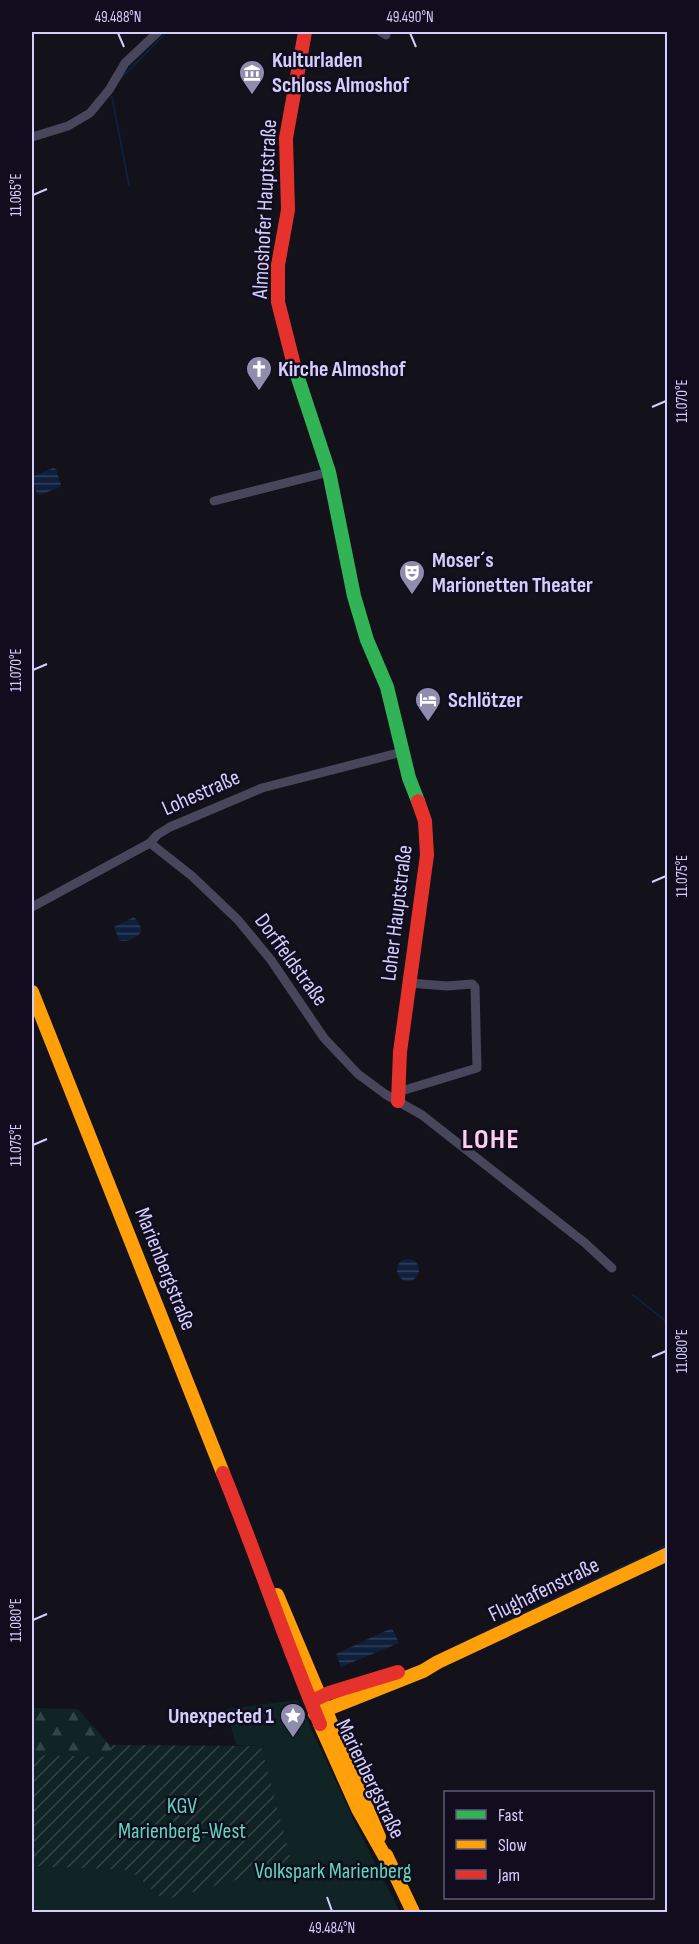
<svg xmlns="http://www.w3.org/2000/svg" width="699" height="1944" font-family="'Sofia Sans Condensed',sans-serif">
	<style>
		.forest { fill: url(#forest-firs) }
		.park { fill: #112425 }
		.garden { fill: url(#garden-furrows) }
		.water { fill: url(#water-rules) }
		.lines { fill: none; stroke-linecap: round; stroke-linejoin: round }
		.stream { stroke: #0f203d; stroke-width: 2 }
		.street { stroke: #48465b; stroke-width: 9 }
		.fast { stroke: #30b455; stroke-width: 14 }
		.slow { stroke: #ff9f0a; stroke-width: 14 }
		.jam { stroke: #e5322d; stroke-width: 14 }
		.ticks { fill: none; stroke: #d4cefc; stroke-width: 2 }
		.labels { text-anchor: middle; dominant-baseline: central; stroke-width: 5; stroke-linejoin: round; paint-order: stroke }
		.poi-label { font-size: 22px; font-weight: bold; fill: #d4cefc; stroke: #110d1e; text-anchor: start }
		.street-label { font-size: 22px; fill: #d4cefc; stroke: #110d1e }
		.park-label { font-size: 22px; fill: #5fd6bb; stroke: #110d1e }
		.district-label { font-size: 28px; font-weight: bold; letter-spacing: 1.5px; fill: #fccfeb; stroke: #110d1e }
		.neatline { fill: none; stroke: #d4cefc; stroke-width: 2 }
		.ticks-label { font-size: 15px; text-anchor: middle; fill: #d4cefc }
	</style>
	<defs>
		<pattern id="forest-firs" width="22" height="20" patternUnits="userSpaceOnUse" patternTransform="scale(1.5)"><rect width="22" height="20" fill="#112425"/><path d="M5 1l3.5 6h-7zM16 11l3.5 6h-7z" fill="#334346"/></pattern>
		<pattern id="garden-furrows" width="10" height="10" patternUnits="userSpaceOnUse" patternTransform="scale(1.5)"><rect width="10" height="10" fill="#112425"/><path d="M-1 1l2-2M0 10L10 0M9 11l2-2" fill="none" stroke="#334346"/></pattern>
		<pattern id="water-rules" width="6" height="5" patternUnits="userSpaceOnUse" patternTransform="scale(1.5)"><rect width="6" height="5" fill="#0f203d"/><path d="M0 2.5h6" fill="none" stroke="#313f5a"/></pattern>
	</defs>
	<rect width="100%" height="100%" fill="#13111a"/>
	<path class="forest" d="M32 1708 78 1709 110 1745V1757L32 1755Z"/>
	<path class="park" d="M298 1700 354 1821 400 1912H32V1866L130 1870 164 1900 262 1746 236 1745 226 1709Z"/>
	<path class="garden" d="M110 1745 261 1746 292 1864 164 1900 130 1870 32 1866V1755L110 1757Z"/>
	<path class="water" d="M53 468 56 469 61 485 60 487 40 495 37 494 32 479 33 476Z
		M134 917 139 923 142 931C136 938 128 943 119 940L114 927Z
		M397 1270a11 11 0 1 1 22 0a11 11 0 1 1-22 0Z
		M392 1628 399 1643 341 1667 336 1654Z"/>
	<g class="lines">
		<path class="stream" d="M119 80 167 32
			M112 97 129 185
			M633 1295 668 1323
			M647 1554 668 1545
			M501 1624 641 1558
			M461 1644 497 1626"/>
		<path class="street" d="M381 32 386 35
			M32 137 68 126 90 113 109 90 125 63 158 32
			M214 501 329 472
			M150 843 192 876 238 920 271 960 324 1038 358 1074 385 1094 422 1115 585 1243 612 1268
			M32 907 150 843 157 835 170 827 262 788 402 752
			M398 1092 477 1068 475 987 472 984 447 986 409 983"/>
		<path class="fast" d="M295 369 329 472 354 596 367 640 387 687 409 778 418 801"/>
		<path class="slow" d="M32 992 223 1473
			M277 1595 379 1837
			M315 1714 423 1671 438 1662 668 1554
			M320 1724 358 1809 388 1862
			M386 1855 413 1912"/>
		<path class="jam" d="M295 369 278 302V265L288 210 286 138 305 32
			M398 1101 400 1052 427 855 425 821 418 801
			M223 1473C257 1556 285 1641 320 1724
			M314 1700 329 1693 398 1672"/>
	</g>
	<path class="ticks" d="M118 33 124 47M410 33 416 47M33 195 47 189M652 407 666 401M33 670 47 664M652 882 666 876M33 1145 47 1139M652 1357 666 1351M33 1620 47 1614M327 1897 332 1911"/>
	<defs>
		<symbol id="museum-pin" viewBox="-11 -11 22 30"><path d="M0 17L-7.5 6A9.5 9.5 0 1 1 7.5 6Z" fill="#908cad" stroke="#110d1e"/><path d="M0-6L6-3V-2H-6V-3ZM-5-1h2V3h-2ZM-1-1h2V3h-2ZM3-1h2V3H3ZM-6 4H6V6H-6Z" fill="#fff"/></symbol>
		<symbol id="church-pin" viewBox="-11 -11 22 30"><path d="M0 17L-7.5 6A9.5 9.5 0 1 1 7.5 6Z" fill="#908cad" stroke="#110d1e"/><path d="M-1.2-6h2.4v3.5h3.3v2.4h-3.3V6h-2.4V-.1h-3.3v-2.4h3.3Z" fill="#fff"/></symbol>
		<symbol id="theatre-pin" viewBox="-11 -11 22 30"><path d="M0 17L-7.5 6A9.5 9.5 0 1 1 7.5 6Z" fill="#908cad" stroke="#110d1e"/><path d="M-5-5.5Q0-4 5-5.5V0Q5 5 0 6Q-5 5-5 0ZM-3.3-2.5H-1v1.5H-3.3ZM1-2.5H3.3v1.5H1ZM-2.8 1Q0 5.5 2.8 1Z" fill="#fff"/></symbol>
		<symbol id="hotel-pin" viewBox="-11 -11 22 30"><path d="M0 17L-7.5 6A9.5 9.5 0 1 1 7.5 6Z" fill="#908cad" stroke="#110d1e"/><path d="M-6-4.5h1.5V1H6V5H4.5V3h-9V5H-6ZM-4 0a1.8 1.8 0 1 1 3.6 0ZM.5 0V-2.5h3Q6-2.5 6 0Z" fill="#fff"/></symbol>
		<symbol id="sight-pin" viewBox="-11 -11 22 30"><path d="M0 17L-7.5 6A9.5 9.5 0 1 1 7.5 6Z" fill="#908cad" stroke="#110d1e"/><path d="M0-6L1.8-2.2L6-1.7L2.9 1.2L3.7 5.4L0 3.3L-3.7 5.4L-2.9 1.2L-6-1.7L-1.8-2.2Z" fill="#fff"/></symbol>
	</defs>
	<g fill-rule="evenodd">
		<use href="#museum-pin" x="237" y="58" width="30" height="40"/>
		<use href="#church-pin" x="244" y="354" width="30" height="40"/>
		<use href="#theatre-pin" x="397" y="558" width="30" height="40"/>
		<use href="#hotel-pin" x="413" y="685" width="30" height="40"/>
		<use href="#sight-pin" x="278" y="1701" width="30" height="40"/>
	</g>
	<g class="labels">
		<g class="poi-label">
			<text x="272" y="60">Kulturladen<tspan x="272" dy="25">Schloss Almoshof</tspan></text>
			<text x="278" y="369">Kirche Almoshof</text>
			<text x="432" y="560">Moser´s<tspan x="432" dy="25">Marionetten Theater</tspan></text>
			<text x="448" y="700">Schlötzer</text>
			<text x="274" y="1716" text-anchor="end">Unexpected 1</text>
		</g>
		<g class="street-label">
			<text transform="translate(265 209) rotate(-87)">Almoshofer Hauptstraße</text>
			<text transform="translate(201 793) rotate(-24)">Lohestraße</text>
			<text transform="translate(397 913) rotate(-83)">Loher Hauptstraße</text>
			<text transform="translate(291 960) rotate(54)">Dorffeldstraße</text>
			<text transform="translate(165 1269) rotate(68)">Marienbergstraße</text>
			<text transform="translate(544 1590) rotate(-26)">Flughafenstraße</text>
			<text transform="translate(370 1779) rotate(64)">Marienbergstraße</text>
		</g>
		<g class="park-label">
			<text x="182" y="1806">KGV<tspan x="182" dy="25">Marienberg-West</tspan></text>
			<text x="333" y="1871">Volkspark Marienberg</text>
		</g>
		<g class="district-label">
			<text x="491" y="1139">LOHE</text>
		</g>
	</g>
	<rect width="699" height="1944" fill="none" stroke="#110d1e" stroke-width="66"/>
	<rect x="444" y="1791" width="210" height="108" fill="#110d1e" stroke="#5f5a77" stroke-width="1.5"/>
	<rect x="456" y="1810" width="30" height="9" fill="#30b455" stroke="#5f5a77" stroke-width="1.5"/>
	<text x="498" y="1821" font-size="18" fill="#d4cefc">Fast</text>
	<rect x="456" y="1840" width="30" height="9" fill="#ff9f0a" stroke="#5f5a77" stroke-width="1.5"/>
	<text x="498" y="1851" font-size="18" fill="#d4cefc">Slow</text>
	<rect x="456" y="1870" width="30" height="9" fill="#e5322d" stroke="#5f5a77" stroke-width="1.5"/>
	<text x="498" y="1881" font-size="18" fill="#d4cefc">Jam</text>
	<rect x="33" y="33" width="633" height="1878" class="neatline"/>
	<g class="ticks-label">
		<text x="118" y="22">49.488°N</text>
		<text x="410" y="22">49.490°N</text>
		<text transform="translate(16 195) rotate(-90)" y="5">11.065°E</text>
		<text transform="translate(682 401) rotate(-90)" y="5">11.070°E</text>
		<text transform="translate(16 670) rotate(-90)" y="5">11.070°E</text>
		<text transform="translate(682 876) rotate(-90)" y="5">11.075°E</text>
		<text transform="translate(16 1145) rotate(-90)" y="5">11.075°E</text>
		<text transform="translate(682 1351) rotate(-90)" y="5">11.080°E</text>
		<text transform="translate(16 1620) rotate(-90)" y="5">11.080°E</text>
		<text x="332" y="1933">49.484°N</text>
	</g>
</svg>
